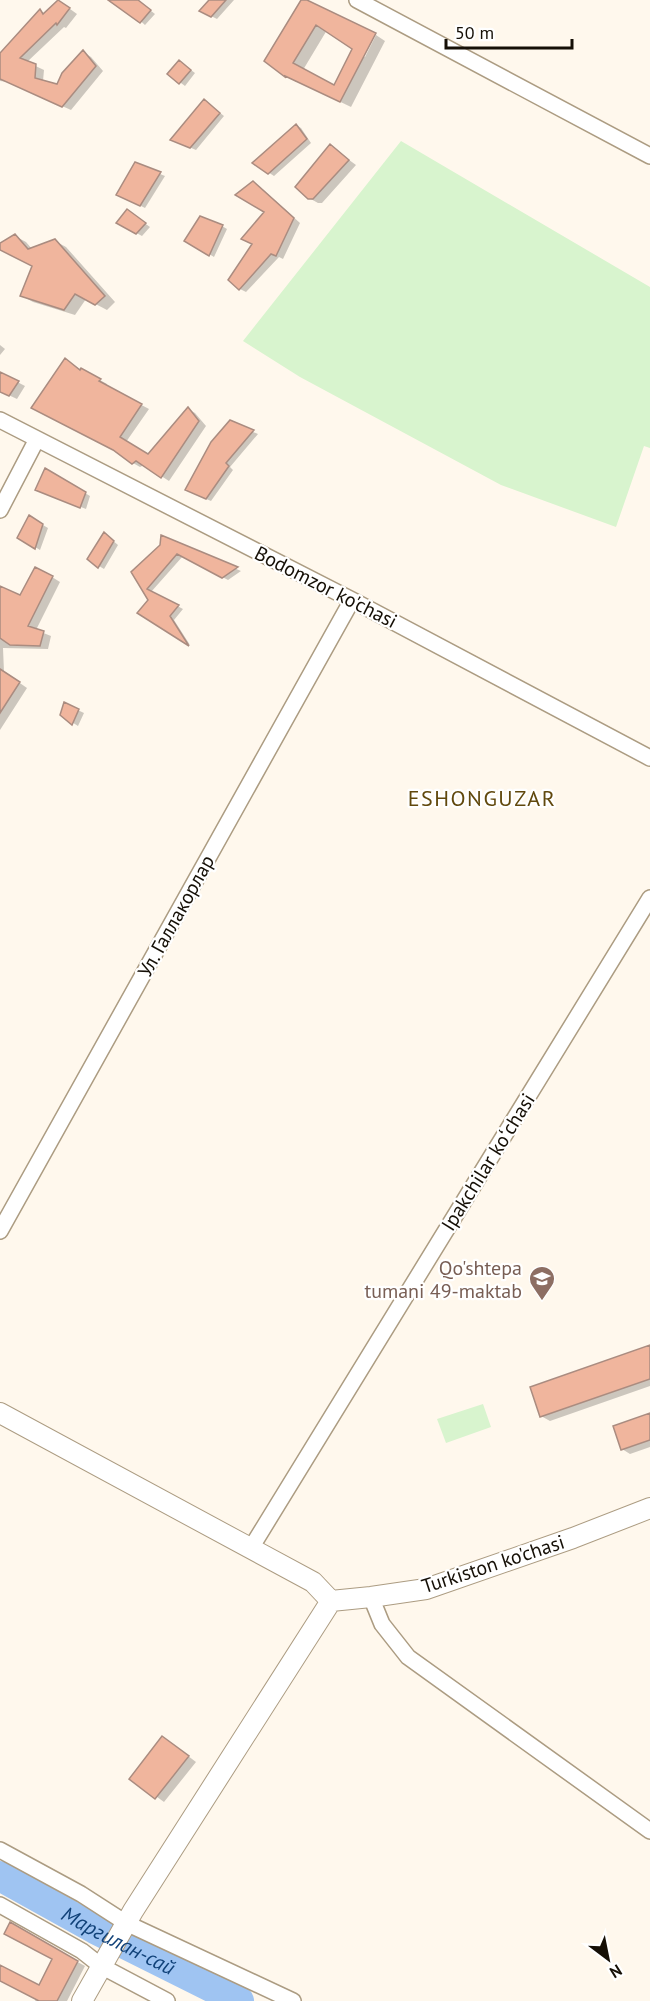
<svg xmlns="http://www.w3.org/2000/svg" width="650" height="2001" font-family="'PT Sans',sans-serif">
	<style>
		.green { fill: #d8f4ce }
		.shadow { fill: #0003; fill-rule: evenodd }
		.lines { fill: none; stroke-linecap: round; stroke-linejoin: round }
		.river { stroke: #9fc4f2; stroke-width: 30 }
		.building { fill: #f0b59d; stroke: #aa8c80; stroke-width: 1.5; fill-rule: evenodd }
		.minor-casing { stroke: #ac9c82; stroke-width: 18 }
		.tertiary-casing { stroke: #ac9c82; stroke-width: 22 }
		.minor { stroke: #fff; stroke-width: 15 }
		.tertiary { stroke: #fff; stroke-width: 20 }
		.labels { text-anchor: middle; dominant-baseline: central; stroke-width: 4.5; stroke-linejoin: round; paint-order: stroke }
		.street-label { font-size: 20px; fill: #150f06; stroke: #fff }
		.education-label { font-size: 20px; fill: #785e54; stroke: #fff; text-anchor: end }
		.water-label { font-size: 21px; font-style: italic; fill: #114279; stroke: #fff }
		.quarter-label { font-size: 22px; letter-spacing: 1.5px; fill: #61480c; stroke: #fff }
	</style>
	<rect width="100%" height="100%" fill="#fff8ed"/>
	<path class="green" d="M401 141 650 287V448L644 446 616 527 501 485 300 377 243 341Z
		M483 1404 491 1427 446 1443 437 1419Z"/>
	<path class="shadow" d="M117 0H137L155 14 145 25Z
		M211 0H234L217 19 201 11Z
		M303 0 373 34 362 57H365L376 35 385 41 351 107 297 81 296 82 266 61ZM327 30 354 48 335 87 303 70Z
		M59 1 77 14 66 28 64 27 27 62 44 70 43 81 58 86 83 52 91 57 103 71 71 110 8 82 0 81V56L40 11 46 14Z
		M180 62 195 73 185 86 169 74Z
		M209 104 224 116 196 150 177 142Z
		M296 125 301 128 311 143 274 176 254 163Z
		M330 146 356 165 322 203H318L309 198Z
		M135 164 165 176 145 208 123 197Z
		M253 183 260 187 300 223 283 259 279 257 246 292 240 289 267 212Z
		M132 214 150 227 142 236 118 223Z
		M222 226 227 229 214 257 186 240Z
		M15 236 26 242 32 249 55 241 66 247 115 302 107 310 86 299 75 315 33 302 22 296 34 266 0 248V245Z
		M0 345 5 349 0 355Z
		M73 365 107 384 106 386 149 409 126 442 149 456 188 409 195 413 206 426 169 481 144 465 140 467 133 463Z
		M0 373 25 386 17 399 0 391Z
		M230 422 258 434 230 467 233 470 211 501 192 493Z
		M46 470 90 496 86 509 42 492Z
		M29 517 48 528 40 550 19 537Z
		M105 534 118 545 104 569 99 566Z
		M162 537 241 571 228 580 183 556 151 592 183 609 174 620 190 645 140 613 150 600 133 572 162 546Z
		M52 577 60 582 36 630 51 636 48 649 3 648 4 672 27 688 0 730V588L21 597Z
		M65 704 84 713 78 726 61 715Z
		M650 1347V1386L550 1421 541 1416Z
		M650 1414V1447L630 1454 622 1449Z
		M171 1743 196 1762 164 1802 131 1778Z
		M10 1925 85 1966 67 2001H35L36 1999 0 1980V1967L39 1987 54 1959Z"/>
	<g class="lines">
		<path class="river" id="s1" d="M0 1876 95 1929 239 2001"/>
	</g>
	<path class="building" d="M58 0 70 8 57 25 56 23 20 58 36 64 35 78 57 84 62 73 83 50 96 66 62 107 0 79V53L40 9 43 14Z
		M108 0H138L151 10 140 23Z
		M209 0H226L211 17 199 11Z
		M301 0H307L376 33 340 102 285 76V77L264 61ZM316 25 352 49 334 85 293 63Z
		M179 60 191 70 179 84 167 74Z
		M204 99 220 113 190 148 170 140Z
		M296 124 307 139 268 174 252 163Z
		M330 144 349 160 313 199H308L295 187Z
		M135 162 161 172 140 206 116 195Z
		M253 181 294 218 276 256 271 254 239 290 228 280 252 244 241 239 264 212 235 195Z
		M127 209 146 223 136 234 116 223Z
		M200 216 223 225 209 256 184 241Z
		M15 234 28 249 55 239 105 296 95 305 75 294 64 310 20 296 32 266 0 250V243Z
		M65 358 80 370 81 368 101 379 99 381 142 404 120 437 148 454 188 407 199 421 161 478 136 461 132 464 113 450 31 408Z
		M0 372 19 381 9 396 0 392Z
		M230 420 254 430 226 463 229 466 206 499 185 490 211 442Z
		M45 468 86 492 80 508 35 490Z
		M29 515 43 524 35 549 17 538Z
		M104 532 114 541 98 568 87 559Z
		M161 535 238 567 222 578 177 554 147 589 179 605 170 616 189 646 137 613 148 600 131 572 160 545Z
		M35 567 53 576 28 626 44 631 40 646 10 645 0 638V586L20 595Z
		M0 669 20 682 0 713Z
		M64 702 79 709 72 725 60 715Z
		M650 1345V1379L540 1417 530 1387Z
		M650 1413V1440L621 1450 613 1426Z
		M162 1736 189 1756 155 1799 129 1779Z
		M10 1922 78 1961 57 2001H39L0 1981V1965L39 1985 52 1959 4 1934Z"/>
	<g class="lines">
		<defs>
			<path id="minor" d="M357 0 650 156
				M0 420 352 600 650 758
				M0 510 37 439
				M0 1231 352 600
				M251 1548 650 898
				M371 1597 382 1624 408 1657 650 1831
				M0 1850 81 1894 126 1923 293 2001
				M0 1905 82 1951 101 1966 167 2001"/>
			<path id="tertiary" d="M0 1413 313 1582 331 1601
				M331 1601 371 1597 426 1589 573 1538 650 1508
				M82 2001 133 1911 331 1601"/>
		</defs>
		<use href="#minor" class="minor-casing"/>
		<use href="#tertiary" class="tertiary-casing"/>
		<use href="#minor" class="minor"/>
		<use href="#tertiary" class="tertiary"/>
	</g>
	<defs>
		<symbol id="school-pin" viewBox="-11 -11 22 30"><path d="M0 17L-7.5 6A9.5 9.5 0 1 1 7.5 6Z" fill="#8d6e63" stroke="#fff"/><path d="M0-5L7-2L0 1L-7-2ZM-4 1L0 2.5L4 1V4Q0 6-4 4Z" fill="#fff"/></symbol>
	</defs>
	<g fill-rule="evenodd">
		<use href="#school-pin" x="527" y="1264" width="30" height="40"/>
	</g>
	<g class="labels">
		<g class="street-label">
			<text transform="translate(326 587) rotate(27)">Bodomzor ko'chasi</text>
			<text transform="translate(176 916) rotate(-61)">Ул. Галлакорлар</text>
			<text transform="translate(488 1162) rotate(-58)">Ipakchilar koʻchasi</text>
			<text transform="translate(493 1564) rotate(-18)">Turkiston ko'chasi</text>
		</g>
		<g class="education-label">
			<text x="522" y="1268">Qo'shtepa<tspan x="522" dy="23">tumani 49-maktab</tspan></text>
		</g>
		<g class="water-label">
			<text stroke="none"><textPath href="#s1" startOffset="135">Маргилан-сай</textPath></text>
		</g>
		<g class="quarter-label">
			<text x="482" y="798">ESHONGUZAR</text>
		</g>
	</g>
	<g transform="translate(608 1959) rotate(148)" stroke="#ffffff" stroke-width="4.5" paint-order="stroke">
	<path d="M0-4.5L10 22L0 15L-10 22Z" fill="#150f06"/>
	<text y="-9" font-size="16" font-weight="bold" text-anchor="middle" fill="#150f06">N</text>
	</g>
	<path d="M446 39v9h126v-9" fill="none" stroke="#150f06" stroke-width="3"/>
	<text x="455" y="39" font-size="18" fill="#150f06" stroke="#ffffff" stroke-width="4.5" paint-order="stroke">50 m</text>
</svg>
